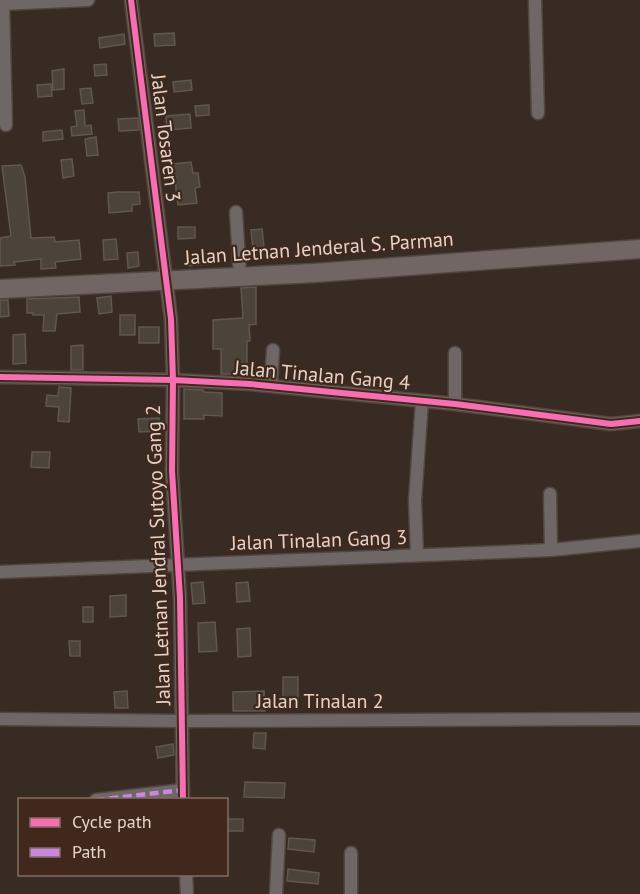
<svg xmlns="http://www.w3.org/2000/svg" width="640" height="894" font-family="'PT Sans',sans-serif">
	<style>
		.building { fill: #4c433b; stroke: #60574f; stroke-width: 1.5 }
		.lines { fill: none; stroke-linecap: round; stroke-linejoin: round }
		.street-casing { stroke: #524740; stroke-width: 15 }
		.primary-casing { stroke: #524740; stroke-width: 21 }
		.street { stroke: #6e6765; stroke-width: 12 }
		.primary { stroke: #716664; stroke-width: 18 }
		.quiet { stroke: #c787e3; stroke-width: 4.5; stroke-dasharray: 9 4.5; stroke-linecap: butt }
		.cycleway-casing { stroke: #40291c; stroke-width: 10 }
		.cycleway { stroke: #f96db3; stroke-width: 6 }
		.labels { text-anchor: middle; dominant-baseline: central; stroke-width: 4.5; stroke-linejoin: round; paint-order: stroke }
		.street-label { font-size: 20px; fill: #e2d3cb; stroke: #40291c }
	</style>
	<rect width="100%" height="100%" fill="#382b24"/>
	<path class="building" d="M174 33 175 45 155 46 154 34Z
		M124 34 125 44 100 48 99 38Z
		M106 64 107 75 95 76 94 65Z
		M64 69V89L53 90 52 71Z
		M191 80 192 90 174 92 173 82Z
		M51 84 52 96 38 97 37 85Z
		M91 88 93 103 82 104 80 89Z
		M209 105V115L196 116 195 106Z
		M84 110 85 126 91 125 92 134 72 136 71 127 77 126 75 111Z
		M190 114 191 128 167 130 166 116Z
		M138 118 139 130 119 131 118 119Z
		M62 130 63 139 43 141V132Z
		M96 137 98 155 87 156 85 139Z
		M72 159 74 176 63 178 61 160Z
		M191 162 193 173H198L200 187 195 188 197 203 178 205 173 164Z
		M21 165 25 177 31 238 54 237 55 242 79 240 81 259 55 262 56 268 41 269V259L14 262 15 265 0 266V238L11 236 2 166Z
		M118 192H139L140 204 132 205V211L109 213 108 193Z
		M178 227H195V238L178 239Z
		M262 229 265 256 254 258 251 230Z
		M116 239 118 259 104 260 103 240Z
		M138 252 139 266 128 268 127 253Z
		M204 253 206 264 190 266 189 255Z
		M256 287V324L249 325 250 341H247V374H221V349H213V320L243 318 241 288Z
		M111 296 112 312 99 314 97 298Z
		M79 297 80 312 57 314 55 331H43L44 315H33V313H27V299Z
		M0 300H8L9 316 0 317Z
		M120 315H135V335H120Z
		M139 327H159V343H139Z
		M25 334 26 363 13 364V335Z
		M83 345V370H71V346Z
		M59 387 71 388 69 422 58 421 59 407 46 406 47 395 58 396Z
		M184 389 203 390 204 392 222 393V416L204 415V419H184Z
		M159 418 160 431 139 432 138 419Z
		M32 452H50L49 468 31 467Z
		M203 582 205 603 193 604 191 583Z
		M248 582 250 601 237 602 236 583Z
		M126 595V616L110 617V596Z
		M83 607H93V622H83Z
		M215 622 217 651 199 652 198 623Z
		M250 628 251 656 238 657 237 629Z
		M69 641H80V656H70Z
		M283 677H298V707H283Z
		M127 691 128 708H115L114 692Z
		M264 691 265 711H233V692Z
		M254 733H266L265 749 253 748Z
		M173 744 174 755 158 758 156 747Z
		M245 782 285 783 284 798 244 797Z
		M226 819H243V831H226Z
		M289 838 315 840 314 852 288 849Z
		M288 869 319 873 318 884 287 881Z"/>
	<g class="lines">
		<defs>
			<path id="street" d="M131 0 171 319 173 380 172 471 180 598 183 800
				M535 0 538 113
				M0 4 88 0
				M3 4 6 125
				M236 212 240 276
				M0 377 173 380 250 384 455 404 611 424 640 421
				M271 385 273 350
				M455 404V353
				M550 494 551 550
				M417 555 415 500 422 401
				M0 572 551 550 640 541
				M0 719 183 721 640 719
				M96 800 183 790
				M351 853V894
				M186 874 187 894
				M276 894 279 835"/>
			<path id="primary" d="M0 289 314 273 640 249"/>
		</defs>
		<use href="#street" class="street-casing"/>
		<use href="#primary" class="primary-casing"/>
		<use href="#street" class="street"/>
		<use href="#primary" class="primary"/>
		<path class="quiet" d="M96 800 183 790"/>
		<defs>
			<path id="cycleway" d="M131 0 171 319 173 380 172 471 180 598 183 800
				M0 377 173 380 250 384 455 404 611 424 640 421"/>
		</defs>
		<use href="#cycleway" class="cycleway-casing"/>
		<use href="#cycleway" class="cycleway"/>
	</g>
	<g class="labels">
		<g class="street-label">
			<text transform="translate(166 138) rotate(83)">Jalan Tosaren 3</text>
			<text transform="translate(319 248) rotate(-4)">Jalan Letnan Jenderal S. Parman</text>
			<text transform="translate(322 375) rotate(5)">Jalan Tinalan Gang 4</text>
			<text transform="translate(319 540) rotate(-2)">Jalan Tinalan Gang 3</text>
			<text transform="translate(158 555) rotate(-92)">Jalan Letnan Jendral Sutoyo Gang 2</text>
			<text x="320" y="701">Jalan Tinalan 2</text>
		</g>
	</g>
	<rect x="18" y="798" width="210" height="78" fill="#40291c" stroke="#816d62" stroke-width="1.5"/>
	<rect x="30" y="818" width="30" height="9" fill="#f96db3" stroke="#816d62" stroke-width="1.5"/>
	<text x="72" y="828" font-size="18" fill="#e2d3cb">Cycle path</text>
	<rect x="30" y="848" width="30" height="9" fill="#c787e3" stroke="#816d62" stroke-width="1.5"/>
	<text x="72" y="858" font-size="18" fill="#e2d3cb">Path</text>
</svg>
